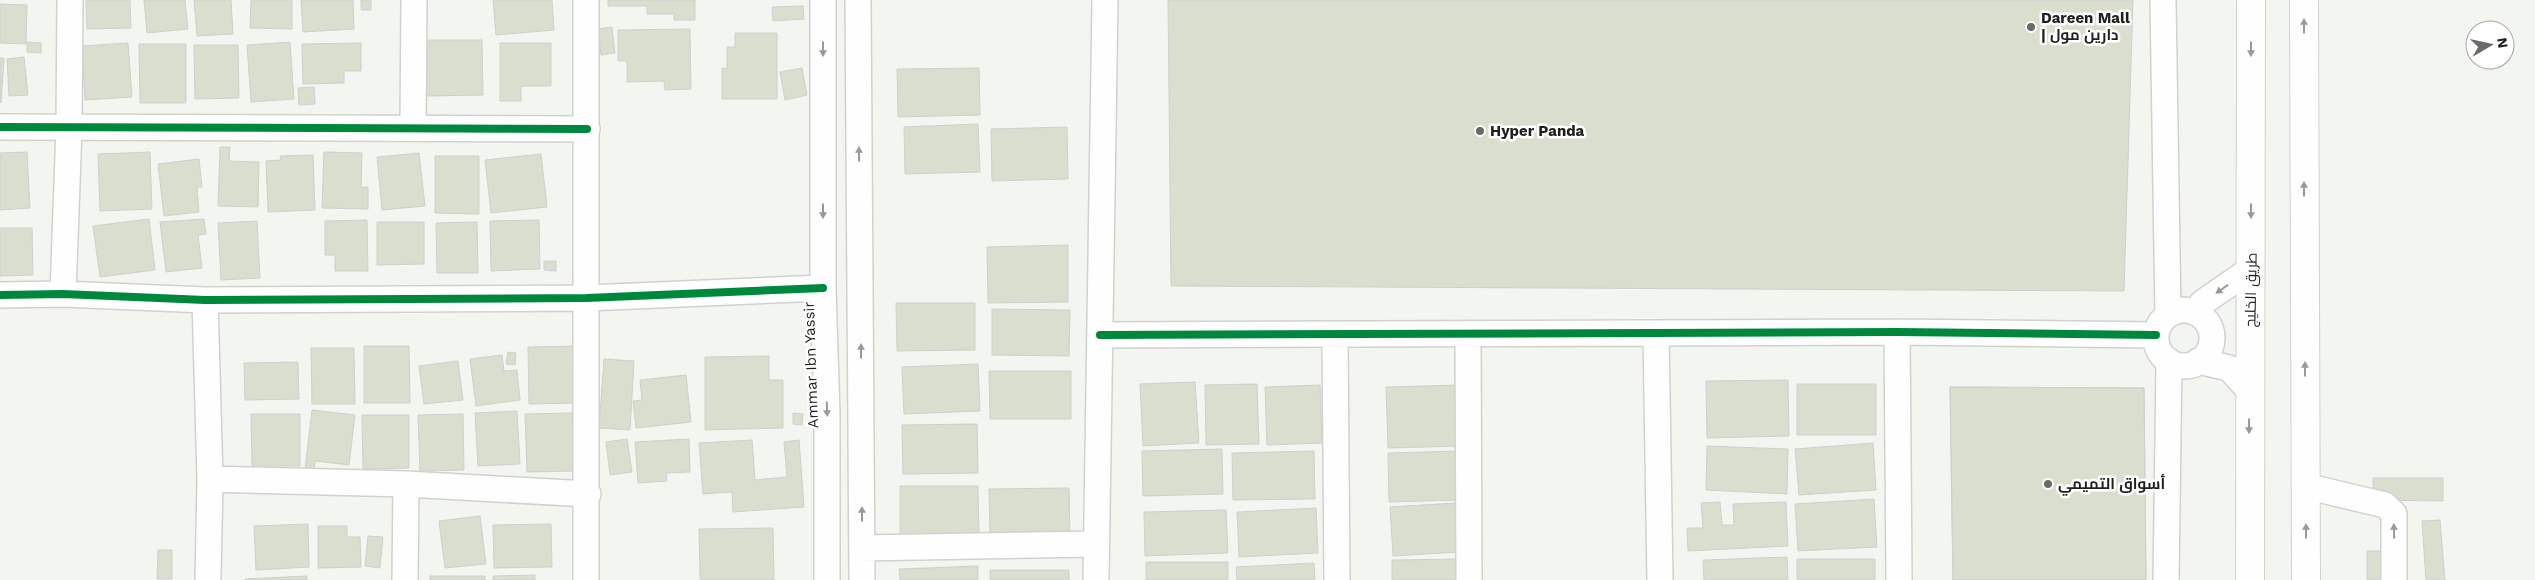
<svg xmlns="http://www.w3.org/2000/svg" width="2535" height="580" font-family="'Work Sans',Cairo,sans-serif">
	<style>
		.building { fill: #d9dece; stroke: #cfd0cd }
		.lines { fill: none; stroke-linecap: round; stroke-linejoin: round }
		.minor-casing { stroke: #d1d2ce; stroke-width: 28 }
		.major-casing { stroke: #d1d2ce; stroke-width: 30 }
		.minor { stroke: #fdfefd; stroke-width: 25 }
		.major { stroke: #fdfefd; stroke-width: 28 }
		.cycleway-casing { stroke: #fff; stroke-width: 11 }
		.cycleway { stroke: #00873e; stroke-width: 8 }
		.oneway { fill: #999a98 }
		.poi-dot { fill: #696b67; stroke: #fff; stroke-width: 2 }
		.labels { text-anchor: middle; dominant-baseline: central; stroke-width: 5; stroke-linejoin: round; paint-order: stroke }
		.poi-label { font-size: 15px; font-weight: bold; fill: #1f201d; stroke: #fff; text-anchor: start }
		.street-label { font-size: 15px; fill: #1f201d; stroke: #fff }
	</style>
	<rect width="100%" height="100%" fill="#f3f5f0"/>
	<path class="building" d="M86 0H130L131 28 87 29Z
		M144 0H185L188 29 147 33Z
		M194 0H231L233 34 197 36Z
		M251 0H292V29L250 28Z
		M301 0H353L354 29 303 32Z
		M361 0H371V10H361Z
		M493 0H552L554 30 496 35Z
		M608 0H695V20H674V14H647V6H608Z
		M1168 0H2133L2124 291 1171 286Z
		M0 4 27 5 26 44 0 43Z
		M803 6 804 19 773 21 772 7Z
		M612 27 615 53 601 55 598 29Z
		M690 29 691 89 665 90 664 81 627 82V61H618V30Z
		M735 33H777V99H722V68L727 69V47H735Z
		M424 40H482L483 95 425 96Z
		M27 42 41 43V53L27 52Z
		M290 42 294 99 251 102 247 45Z
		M128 43 132 97 85 100 82 46Z
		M361 43V71H344V83L303 84 302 44Z
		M500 43H551V86H521V101H500Z
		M139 44H186V103H140Z
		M194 45H238L239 98 195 99Z
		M24 57 28 95 9 96 7 59Z
		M0 58H4L1 103 0 102Z
		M802 68 807 95 785 100 780 72Z
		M979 68 980 115 898 117 897 69Z
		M314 87 315 104 299 105 298 88Z
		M978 124 980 172 905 174 904 127Z
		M1067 127 1068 179 992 181 991 129Z
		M220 147H230L229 161 259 162 258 207 218 206Z
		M27 152 30 208 0 210V153Z
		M150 152 152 209 100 211 98 154Z
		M324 152 362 153 361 187H368V209L322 208Z
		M419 153 425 206 382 210 377 157Z
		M541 154 547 207 491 213 485 160Z
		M313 155 315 210 268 212 266 161 281 160 280 156Z
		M435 156H479V214L435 213Z
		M199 159 202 187H197L199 212 164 216 158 164Z
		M149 219 155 270 100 277 93 226Z
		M204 219 206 234 198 235 202 268 166 272 160 222Z
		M367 220 368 271H335V255H325V221Z
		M539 220 540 269 491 271 490 221Z
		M257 221 260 278 221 280 218 223Z
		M377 222H424V264L377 265Z
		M477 222 478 273H437L436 223Z
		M0 228H32L33 275 0 276Z
		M1068 245V302L988 303 987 247Z
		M544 261H556V271L544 270Z
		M896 303H975V350L897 351Z
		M992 309 1070 310 1069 356 992 355Z
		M364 346H409L410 403H364Z
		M577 346 578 403 529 404 528 347Z
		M311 348H354L355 404H312Z
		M508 352 516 353 515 365 506 364Z
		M502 355 504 371 517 370 520 400 476 406 470 359Z
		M769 356V380H783V428L705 430V357Z
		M604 359 634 361 630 430 599 428Z
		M458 361 463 400 424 404 419 366Z
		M298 362 299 399 245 400 244 363Z
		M978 364 980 411 904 414 902 367Z
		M989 371H1071V419H990Z
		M686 375 691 422 636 428 633 401 642 400 640 380Z
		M1788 380 1789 436 1707 438 1706 381Z
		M1195 382 1199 443 1143 446 1140 384Z
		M1257 384 1259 444 1206 445 1205 385Z
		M1797 384H1876V435H1797Z
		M1320 385 1322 443 1267 445 1265 387Z
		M1461 385 1463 446 1388 448 1386 387Z
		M1950 387 2144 388 2146 580H1953Z
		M1950 387 2144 388 2146 580H1953Z
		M312 410 355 415 349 465 315 461 314 470 305 469Z
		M517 411 520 464 478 466 475 413Z
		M572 413 574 471 527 472 525 414Z
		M793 413 803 414 802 425 793 424Z
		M251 414H300V466H252Z
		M463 414 464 470 420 471 418 415Z
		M362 415H409V468L363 469Z
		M977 424 978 473 903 474 902 425Z
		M627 439 632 472 610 475 606 442Z
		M689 439 690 472 666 473 667 481 638 483 635 442Z
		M752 440 755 480 787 477 784 442 799 440 804 507 733 512 732 492 703 494 699 443Z
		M1873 443 1876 490 1799 495 1795 449Z
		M1707 446 1788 449 1787 494 1706 490Z
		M1222 449 1223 494 1143 496 1142 451Z
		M1314 451 1315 499 1233 500 1232 453Z
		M1459 451 1460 500 1389 502 1388 453Z
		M2373 478H2443V501L2373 500Z
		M900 486H978L979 535 900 536Z
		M1069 488 1070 537 990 538 989 489Z
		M1874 499 1877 547 1798 551 1795 504Z
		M1720 502 1722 525H1734L1733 504 1786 502 1788 546 1688 551 1687 528H1703L1701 503Z
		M1456 503 1459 552 1393 556 1390 507Z
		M1316 508 1318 553 1239 557 1237 512Z
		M1226 510 1228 553 1145 556 1144 512Z
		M480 516 486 564 445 568 439 521Z
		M2440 520 2445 580H2426L2422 521Z
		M308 524 309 567 256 570 254 526Z
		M551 524 552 567 494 568 493 525Z
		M318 526H347V537H360L361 567 318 568Z
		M773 528 774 580H700L699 529Z
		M368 536 383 537 380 568 365 566Z
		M158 550H172V579H157Z
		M2367 551H2386V580H2367Z
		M1787 557 1788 580H1704L1703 560Z
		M1459 559V580H1392V560Z
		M1797 559H1875V580H1797Z
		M1146 562H1228V580H1146Z
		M1314 563 1315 580H1237L1236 567Z
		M978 566V580H900L899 569Z
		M990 570H1069V580H990Z
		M535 575V580H493V576Z
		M307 576V580H245V579Z
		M430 576H485V580H430Z"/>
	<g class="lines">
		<defs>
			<path id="minor" d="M586 0V580
				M823 0V288L827 415V580
				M858 0 862 580
				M2163 0 2168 315
				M0 127 587 129
				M413 128 414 0
				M63 294 69 128 70 0
				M0 295 63 294 205 300 587 298 823 288
				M205 300 210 479 208 580
				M2156 338a28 28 0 1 1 56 0a28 28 0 1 1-56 0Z
				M2197 313 2202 303 2251 269
				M1897 332 1899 580
				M1656 333 1660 580
				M1468 334 1469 580
				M1100 335 1897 332 2156 335
				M1335 335 1337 580
				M2198 361 2229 368 2249 390
				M210 479 406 484 588 494
				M2305 486 2385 505 2394 514V580
				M862 548 1096 544
				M405 580 406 484
				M1096 580 1105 0
				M2166 580 2169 361"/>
			<path id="major" d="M2304 0 2306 580
				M2250 580 2251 0"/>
		</defs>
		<use href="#minor" class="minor-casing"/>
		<use href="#major" class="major-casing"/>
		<use href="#minor" class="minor"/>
		<use href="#major" class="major"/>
		<defs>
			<path id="cycleway" d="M0 127 587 129
				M0 295 63 294 205 300 587 298 823 288
				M1100 335 1897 332 2156 335"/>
		</defs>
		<use href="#cycleway" class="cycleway-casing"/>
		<use href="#cycleway" class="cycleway"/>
	</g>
	<defs><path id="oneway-solid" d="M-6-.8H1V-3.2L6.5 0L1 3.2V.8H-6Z" transform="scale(1.25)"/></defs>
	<g class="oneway">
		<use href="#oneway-solid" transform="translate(2304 26) rotate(-90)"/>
		<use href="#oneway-solid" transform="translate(823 49) rotate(90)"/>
		<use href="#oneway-solid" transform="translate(2251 49) rotate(90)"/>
		<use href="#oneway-solid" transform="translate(859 154) rotate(-90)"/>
		<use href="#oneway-solid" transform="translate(2304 189) rotate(-90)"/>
		<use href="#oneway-solid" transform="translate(823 211) rotate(90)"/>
		<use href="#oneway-solid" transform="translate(2251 211) rotate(90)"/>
		<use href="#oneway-solid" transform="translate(2222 289) rotate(145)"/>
		<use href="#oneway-solid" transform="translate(861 351) rotate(-90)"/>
		<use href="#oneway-solid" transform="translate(2305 369) rotate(-90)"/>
		<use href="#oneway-solid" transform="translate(827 409) rotate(88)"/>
		<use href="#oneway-solid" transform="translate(2249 426) rotate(90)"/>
		<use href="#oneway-solid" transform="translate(862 514) rotate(-90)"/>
		<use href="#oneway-solid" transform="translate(2306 531) rotate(-90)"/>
		<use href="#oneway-solid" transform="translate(2394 531) rotate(-91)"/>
	</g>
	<g class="poi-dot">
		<circle cx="2031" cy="27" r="5"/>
		<circle cx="1480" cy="131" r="5"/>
		<circle cx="2048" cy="484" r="5"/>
	</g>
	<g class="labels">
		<g class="poi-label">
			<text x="2041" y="18">Dareen Mall<tspan x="2041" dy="17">| دارين مول</tspan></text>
			<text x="1490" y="131">Hyper Panda</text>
			<text x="2058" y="484">أسواق التميمي</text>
		</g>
		<g class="street-label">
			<text transform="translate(2251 290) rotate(-89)">طريق الخليج</text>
			<text transform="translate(811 365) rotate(-92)">Ammar Ibn Yassir</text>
		</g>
	</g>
	<g transform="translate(2490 45) rotate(81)"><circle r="24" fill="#ffffff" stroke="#a5a6a5"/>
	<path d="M0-4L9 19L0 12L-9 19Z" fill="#696b67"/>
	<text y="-8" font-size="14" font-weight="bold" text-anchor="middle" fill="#1f201d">N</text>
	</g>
</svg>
